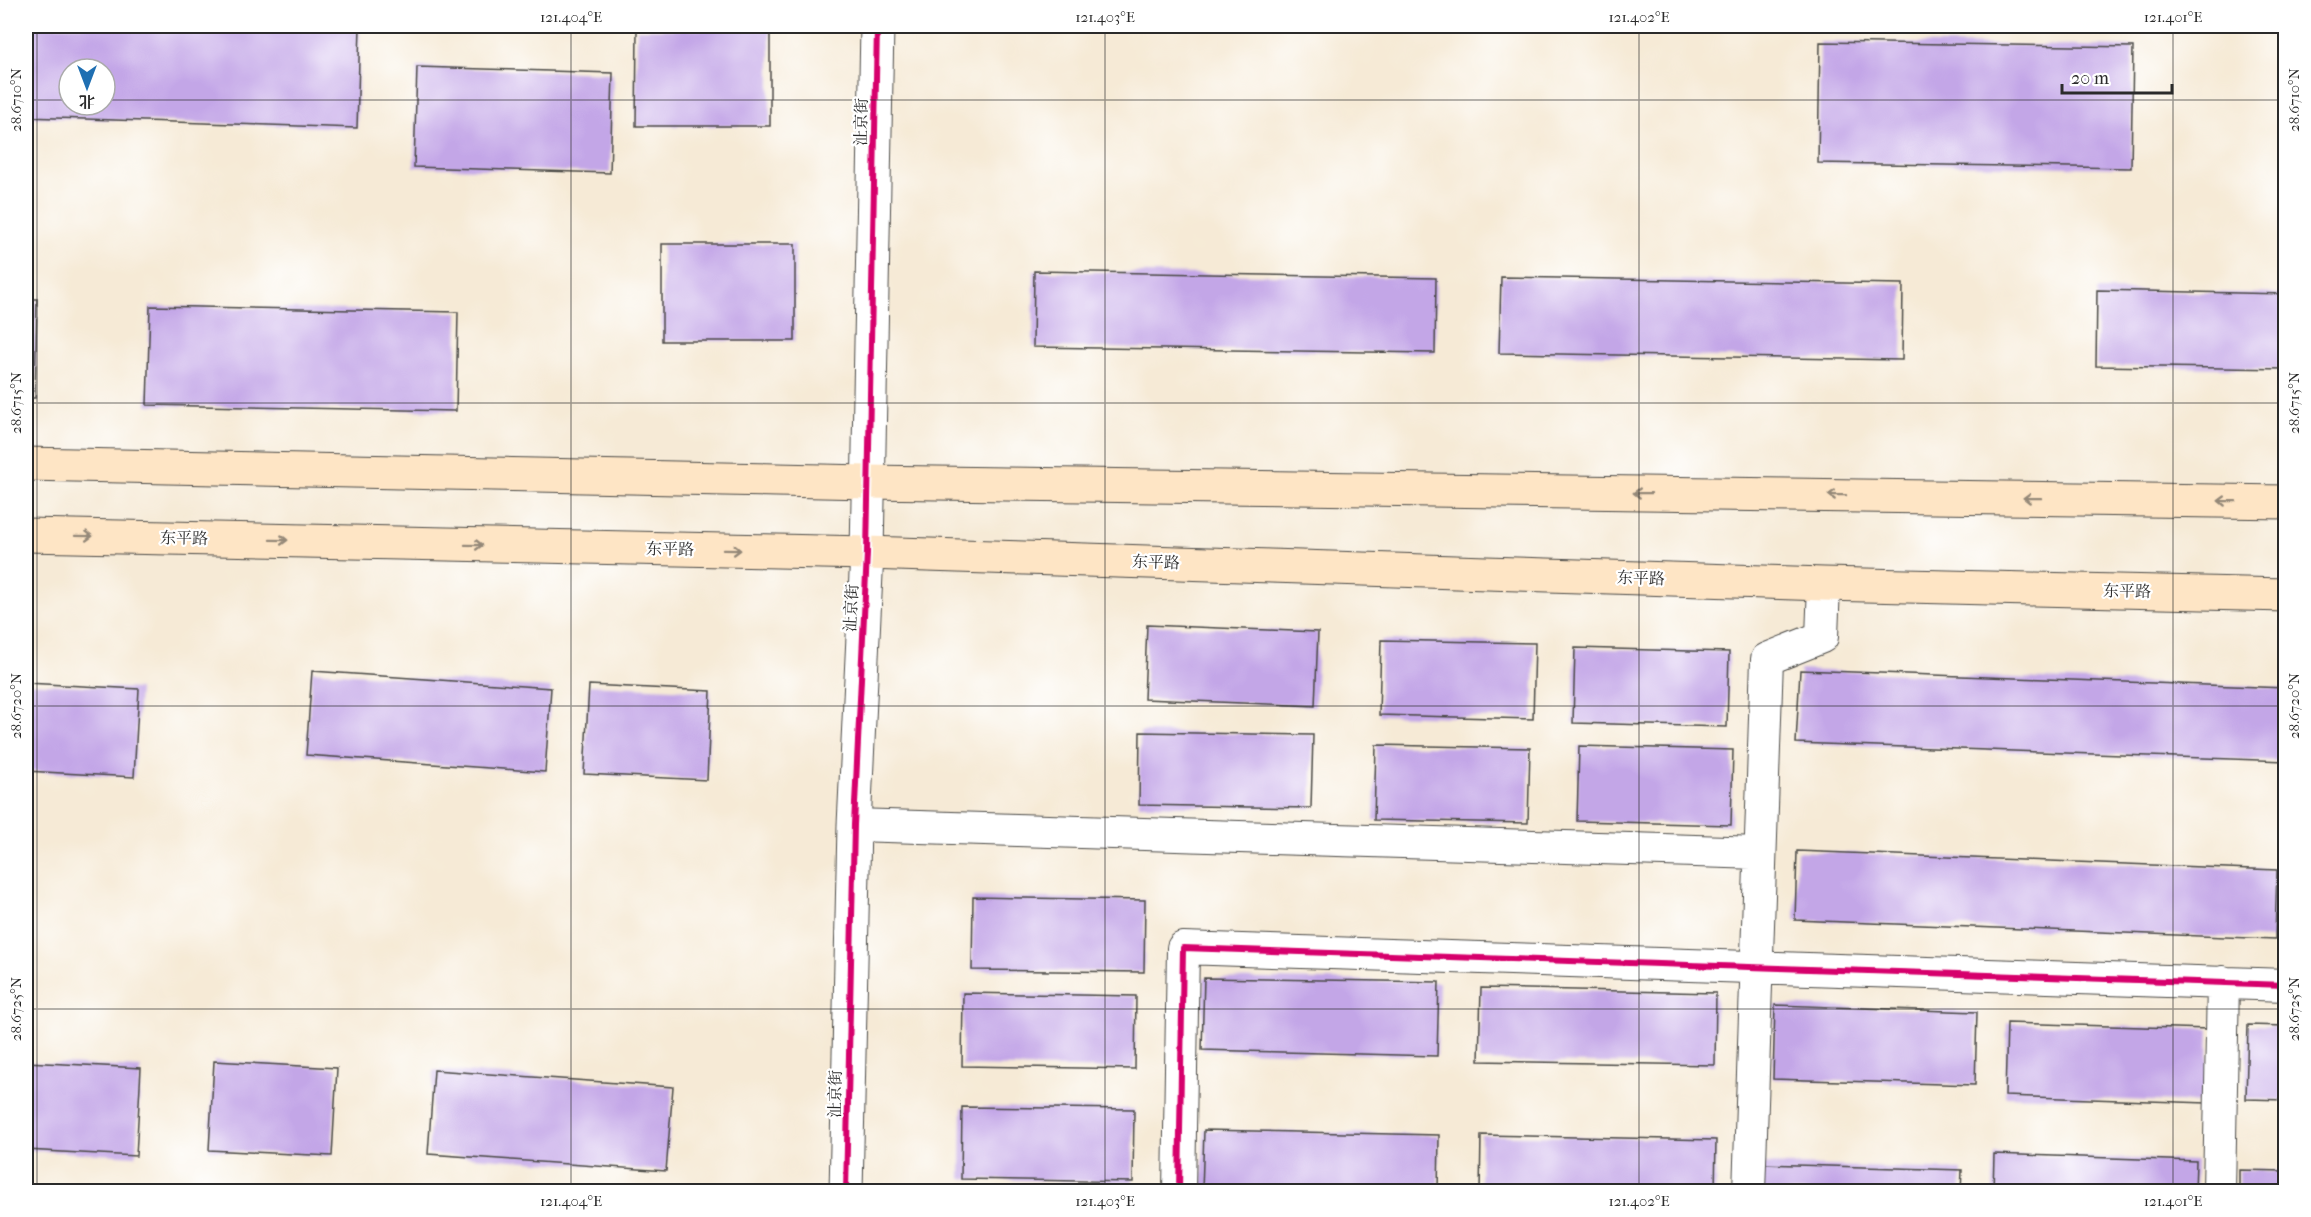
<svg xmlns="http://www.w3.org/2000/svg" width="2311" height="1217" font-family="'IM FELL French Canon','Noto Serif SC',serif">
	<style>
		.building { fill: #c3a6e7; fill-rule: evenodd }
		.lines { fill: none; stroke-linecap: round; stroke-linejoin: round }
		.minor-casing { stroke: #494845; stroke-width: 34 }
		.tertiary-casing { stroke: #494845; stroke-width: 35 }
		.secondary-casing { stroke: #494845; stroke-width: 35 }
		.minor { stroke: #fff; stroke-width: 32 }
		.tertiary { stroke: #fff; stroke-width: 33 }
		.secondary { stroke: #fee5c5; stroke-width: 33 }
		.cycleway-casing { stroke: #fff; stroke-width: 10 }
		.cycleway { stroke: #d6006c; stroke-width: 6 }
		.oneway { stroke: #948878 }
		.ticks { fill: none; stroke: #2b2b2b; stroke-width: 1.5; stroke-opacity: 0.45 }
		.labels { text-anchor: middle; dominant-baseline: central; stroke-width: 4.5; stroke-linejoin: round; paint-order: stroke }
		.street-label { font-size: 16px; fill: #2b2b2b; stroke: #fff }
		.neatline { fill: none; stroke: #2b2b2b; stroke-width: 2 }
		.ticks-label { font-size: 15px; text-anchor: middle; fill: #2b2b2b }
	</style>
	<rect width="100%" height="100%" fill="#fff"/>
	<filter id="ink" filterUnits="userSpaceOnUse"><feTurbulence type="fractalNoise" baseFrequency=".0167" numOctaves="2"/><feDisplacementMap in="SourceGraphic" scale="12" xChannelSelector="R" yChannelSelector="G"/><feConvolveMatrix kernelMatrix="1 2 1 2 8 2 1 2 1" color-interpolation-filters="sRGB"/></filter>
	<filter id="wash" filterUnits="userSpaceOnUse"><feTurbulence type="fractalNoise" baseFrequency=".008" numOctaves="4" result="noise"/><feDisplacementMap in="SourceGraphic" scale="24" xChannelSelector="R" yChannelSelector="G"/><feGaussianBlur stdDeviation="1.35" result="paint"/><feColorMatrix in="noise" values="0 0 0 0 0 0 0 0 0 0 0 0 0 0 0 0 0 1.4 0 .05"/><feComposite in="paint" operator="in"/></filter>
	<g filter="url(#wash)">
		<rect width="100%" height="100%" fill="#f6ead6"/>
		<g id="blocks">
			<path class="building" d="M26 26H360L357 128 26 117ZM69 69H105V105H69Z
				M637 29 770 30V126H636Z
				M1820 42 2133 47 2131 168 1818 163Z
				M417 67 613 73 610 173 414 167Z
				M662 244H795V341H662Z
				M1034 271 1436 278 1435 353 1033 347Z
				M1501 277 1903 284 1902 360 1499 353Z
				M2097 290 2286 294V369L2096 366Z
				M26 299H37L35 398H26Z
				M150 306 458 312 456 411 147 405Z
				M1147 625 1318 632 1315 706 1144 699Z
				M1381 640 1535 643 1533 719 1379 715Z
				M1575 648 1729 652 1727 727 1573 723Z
				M1800 670 2286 688V761L1796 743Z
				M312 671 551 688 545 772 306 755Z
				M26 683 139 689 134 777 26 771Z
				M589 685 711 691 707 780 584 774Z
				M1140 732 1313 735 1311 808 1139 805Z
				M1376 745 1530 748 1528 823 1374 820Z
				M1579 746 1733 750 1731 825 1577 821Z
				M1797 851 2277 870 2275 939 1795 920Z
				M973 897 1145 900 1144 972 972 970Z
				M1204 978 1439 982 1437 1056 1202 1050Z
				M1481 988 1716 993 1715 1065 1479 1061Z
				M963 993 1136 996 1135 1069 962 1066Z
				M1775 1005 1977 1012 1975 1085 1773 1079Z
				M2007 1023 2209 1029 2207 1103 2005 1096Z
				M2248 1025 2286 1026V1100L2246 1099Z
				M214 1061 337 1068 332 1156 209 1150Z
				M26 1062 141 1068 136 1156 26 1150Z
				M434 1070 673 1087 666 1171 428 1154Z
				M962 1107 1134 1109 1133 1182 961 1179Z
				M1204 1130 1439 1135 1438 1192H1202Z
				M1481 1135 1716 1140 1715 1192H1480Z
				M1994 1154 2196 1161 2195 1192H1993Z
				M1760 1164 1962 1170 1961 1192H1759Z
				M2239 1170 2286 1171V1192H2239Z"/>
		</g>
	</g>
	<g filter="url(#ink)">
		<use href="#blocks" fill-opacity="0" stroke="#494845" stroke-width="1.5"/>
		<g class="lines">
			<defs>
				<path id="minor" d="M854 825 1760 853
					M1179 1192 1183 948 2286 985
					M1749 1192 1767 659 1822 637 1824 584
					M2219 1192 2223 982"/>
				<path id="tertiary" d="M846 1192 854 825 867 553 877 26"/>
				<path id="secondary" d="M26 464 867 482 2286 502
					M26 535 867 553 1824 584 2286 595"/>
			</defs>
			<use href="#minor" class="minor-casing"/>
			<use href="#tertiary" class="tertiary-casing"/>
			<use href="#secondary" class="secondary-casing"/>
			<use href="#minor" class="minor"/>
			<use href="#tertiary" class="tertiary"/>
			<use href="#secondary" class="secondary"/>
			<defs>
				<path id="cycleway" d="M846 1192 854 825 867 553 877 26
					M1179 1192 1183 948 2286 985"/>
			</defs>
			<use href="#cycleway" class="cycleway-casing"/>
			<use href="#cycleway" class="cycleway"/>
		</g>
		<defs><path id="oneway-shaft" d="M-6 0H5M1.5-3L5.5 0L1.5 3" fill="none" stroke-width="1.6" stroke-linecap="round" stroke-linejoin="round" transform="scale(1.5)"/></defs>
		<g class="oneway">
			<use href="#oneway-shaft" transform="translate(1642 493) rotate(-179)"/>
			<use href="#oneway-shaft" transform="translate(1837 495) rotate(-179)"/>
			<use href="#oneway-shaft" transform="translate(2032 498) rotate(-179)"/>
			<use href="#oneway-shaft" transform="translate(2227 501) rotate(-179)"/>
			<use href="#oneway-shaft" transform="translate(84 536) rotate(1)"/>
			<use href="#oneway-shaft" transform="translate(279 540) rotate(1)"/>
			<use href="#oneway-shaft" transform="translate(474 545) rotate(1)"/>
			<use href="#oneway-shaft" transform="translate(732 550) rotate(1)"/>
		</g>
	</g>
	<path class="ticks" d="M37 26V1192M571 26V1192M1105 26V1192M1639 26V1192M2173 26V1192M26 100H69M105 100H2286M26 403H2286M26 706H2286M26 1009H2286"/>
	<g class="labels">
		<g class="street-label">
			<text transform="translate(861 122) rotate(-89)">沚京街</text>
			<text transform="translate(184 538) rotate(1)">东平路</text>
			<text transform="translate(670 549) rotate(1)">东平路</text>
			<text transform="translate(1156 562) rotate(2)">东平路</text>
			<text transform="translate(1641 578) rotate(2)">东平路</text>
			<text transform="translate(2127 591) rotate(1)">东平路</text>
			<text transform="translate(851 608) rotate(-87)">沚京街</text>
			<text transform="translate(835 1094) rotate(-89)">沚京街</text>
		</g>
	</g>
	<rect width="2311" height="1217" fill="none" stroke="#fff" stroke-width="66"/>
	<g transform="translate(87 87) rotate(180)"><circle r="28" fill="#ffffff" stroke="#aaaaaa" stroke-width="1.5"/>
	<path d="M0-4.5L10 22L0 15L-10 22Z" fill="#1f6fb2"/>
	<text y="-9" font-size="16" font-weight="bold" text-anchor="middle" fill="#2b2b2b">北</text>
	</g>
	<path d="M2062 84v9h110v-9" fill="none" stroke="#2b2b2b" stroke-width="3"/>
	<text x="2071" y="84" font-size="18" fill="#2b2b2b" stroke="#ffffff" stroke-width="4.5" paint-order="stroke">20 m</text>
	<rect x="33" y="33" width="2245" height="1151" class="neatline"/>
	<g class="ticks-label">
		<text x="571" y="22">121.404°E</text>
		<text x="1105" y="22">121.403°E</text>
		<text x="1639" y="22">121.402°E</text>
		<text x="2173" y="22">121.401°E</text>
		<text transform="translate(2294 100) rotate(-90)" y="5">28.6710°N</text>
		<text transform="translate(16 100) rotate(-90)" y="5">28.6710°N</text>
		<text transform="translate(2294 403) rotate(-90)" y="5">28.6715°N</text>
		<text transform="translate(16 403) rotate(-90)" y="5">28.6715°N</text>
		<text transform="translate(2294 706) rotate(-90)" y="5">28.6720°N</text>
		<text transform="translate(16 706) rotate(-90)" y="5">28.6720°N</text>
		<text transform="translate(2294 1009) rotate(-90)" y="5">28.6725°N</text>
		<text transform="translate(16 1009) rotate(-90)" y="5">28.6725°N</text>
		<text x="571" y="1206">121.404°E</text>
		<text x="1105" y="1206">121.403°E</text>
		<text x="1639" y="1206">121.402°E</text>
		<text x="2173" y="1206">121.401°E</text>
	</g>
</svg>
